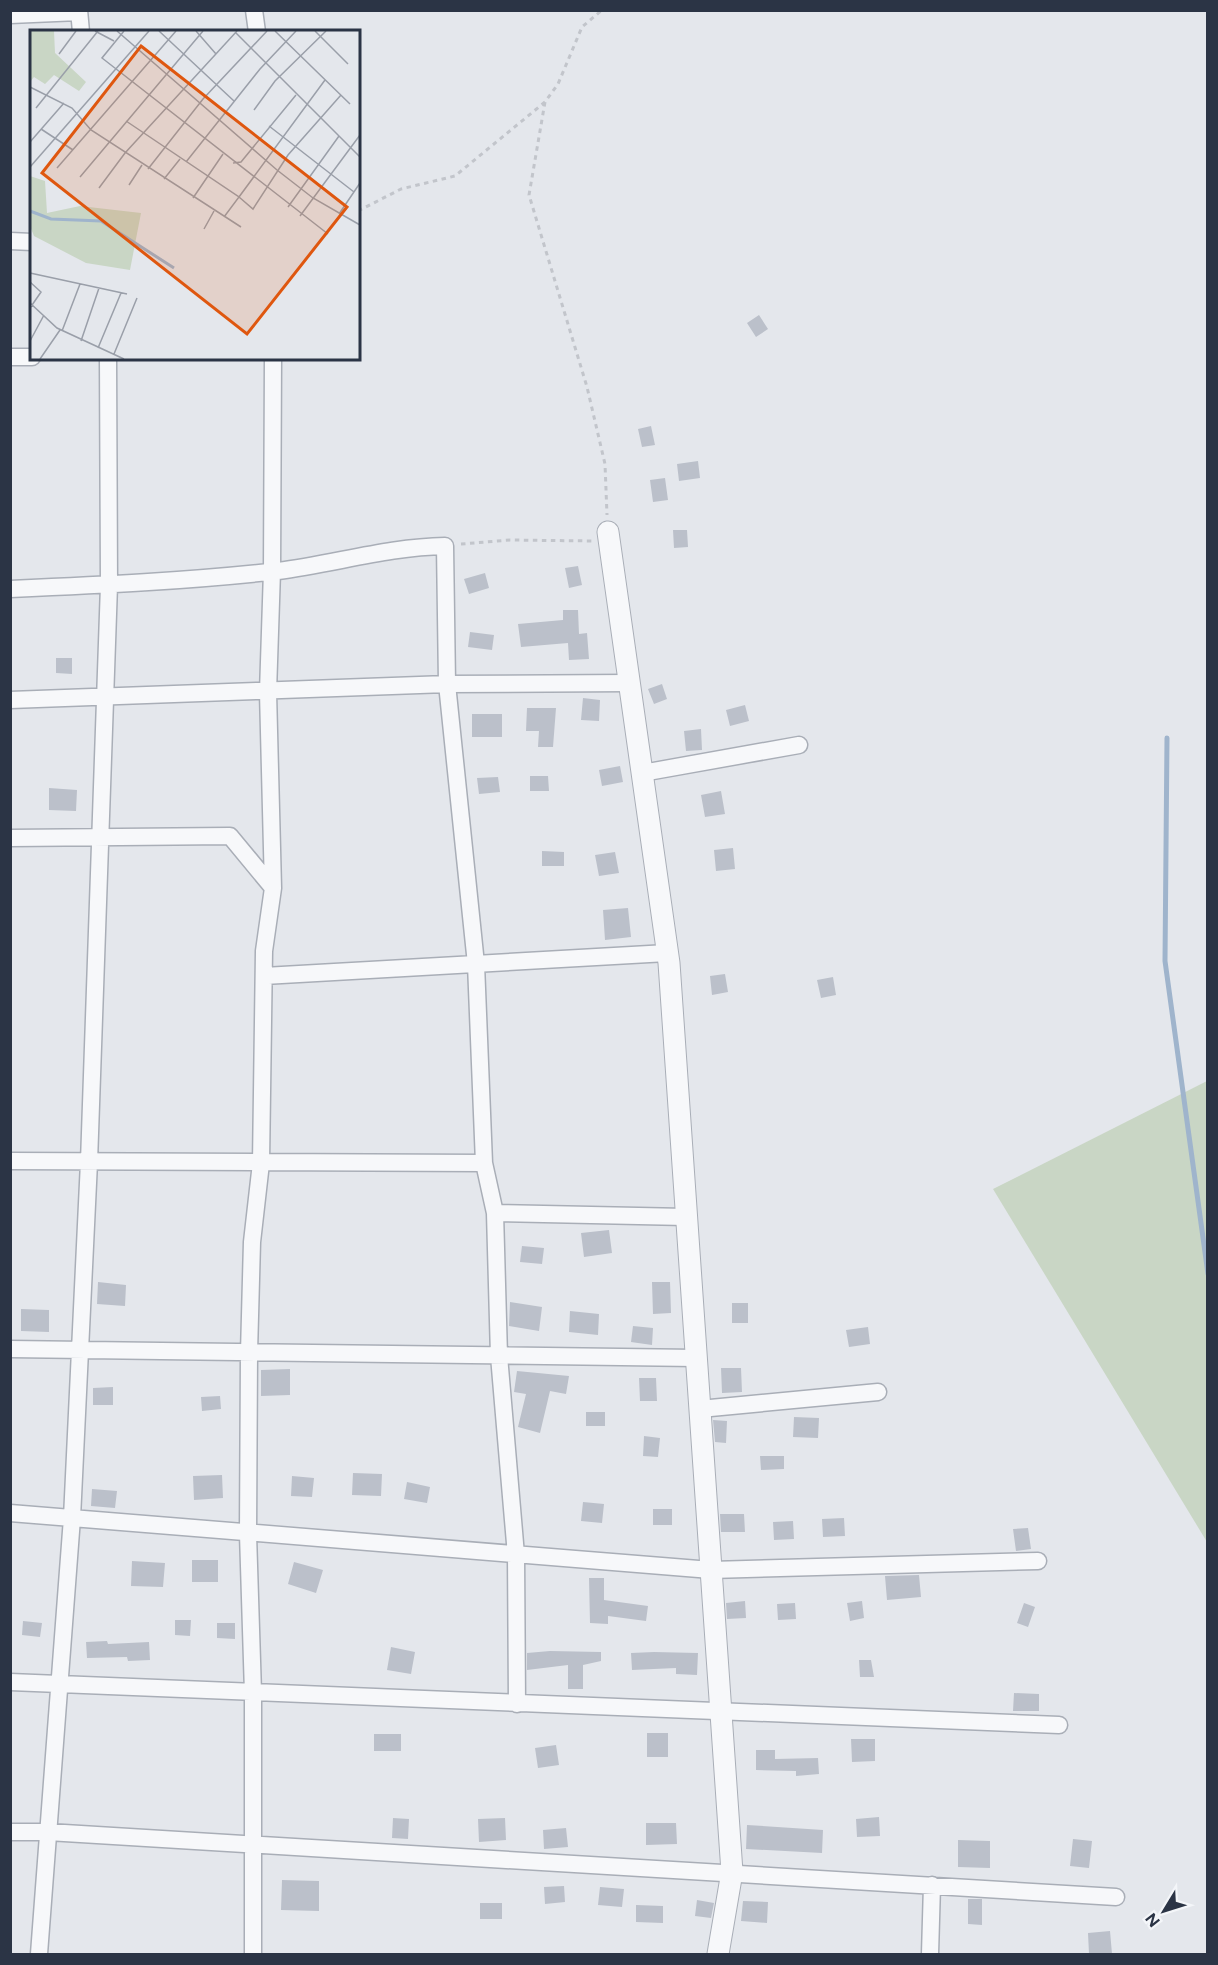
<svg xmlns="http://www.w3.org/2000/svg" width="1218" height="1965" font-family="Figtree,sans-serif">
	<style>
		.green { fill: #c9d6c5 }
		.lines { fill: none; stroke-linecap: round; stroke-linejoin: round }
		.stream { stroke: #9fb4cc; stroke-width: 5 }
		.building { fill: #bbc0ca }
		.minor-casing { stroke: #a9aeb7; stroke-width: 19 }
		.tertiary-casing { stroke: #a9aeb7; stroke-width: 23 }
		.path { stroke: #c2c5cb; stroke-width: 3; stroke-dasharray: 4.5 4.5; stroke-linecap: butt }
		.minor { stroke: #f7f8fa; stroke-width: 16 }
		.tertiary { stroke: #f7f8fa; stroke-width: 21 }
		.inset-river { fill: none; stroke: #9fb4cc; stroke-width: 3 }
		.inset-road { fill: none; stroke: #9a9fa9; stroke-width: 1.5 }
		.view { fill: #df570f; fill-opacity: 0.15; stroke: #df570f; stroke-width: 3 }
		.inset-edge { fill: none; stroke: #2b3445; stroke-width: 3 }
	</style>
	<rect width="100%" height="100%" fill="#e4e7ec"/>
	<path class="green" d="M1207 1081V1542L993 1189Z"/>
	<g class="lines">
		<path class="stream" d="M1167 738 1165 961 1208 1274"/>
	</g>
	<path class="building" d="M759 315 768 329 756 337 747 323Z
		M651 426 655 445 642 447 638 429Z
		M698 461 700 478 679 481 677 464Z
		M665 478 668 500 653 502 650 480Z
		M673 530H687L688 547 674 548Z
		M578 566 582 585 569 588 565 568Z
		M485 573 489 588 469 594 464 579Z
		M563 610H578L579 634 587 633 589 659 569 660 568 643 521 647 518 624 563 620Z
		M470 632 494 635 492 650 468 647Z
		M56 658H72V674L56 673Z
		M662 684 667 699 654 704 648 689Z
		M583 698 600 700 599 721 581 720Z
		M745 705 749 721 730 726 726 710Z
		M527 708H556L553 747H538L539 731H526Z
		M472 714H502V737H472Z
		M701 729 702 750 686 751 684 731Z
		M620 766 623 782 602 786 599 770Z
		M530 776H548L549 791H530Z
		M498 777 500 792 479 794 477 778Z
		M49 788 77 790 76 811 49 810Z
		M721 791 725 814 705 817 701 795Z
		M733 848 735 869 716 871 714 850Z
		M542 851 564 852V866H542Z
		M615 852 619 873 599 876 595 855Z
		M628 908 631 937 605 940 603 910Z
		M725 974 728 992 712 995 710 976Z
		M833 977 836 995 821 998 817 980Z
		M609 1230 612 1253 584 1257 581 1233Z
		M522 1246 544 1248 542 1264 520 1262Z
		M98 1282 126 1285 125 1306 97 1304Z
		M652 1282H670L671 1313 653 1314Z
		M510 1302 542 1307 539 1331 509 1326Z
		M732 1303H748V1323H732Z
		M21 1309 49 1310V1332L21 1331Z
		M570 1311 599 1314 598 1335 569 1332Z
		M633 1326 653 1328 652 1345 631 1342Z
		M868 1327 870 1344 849 1347 846 1330Z
		M721 1368H741L742 1392 722 1393Z
		M290 1369V1395L261 1396V1370Z
		M517 1371 569 1376 566 1394 550 1391 540 1433 518 1427 526 1394 514 1392Z
		M639 1378H656L657 1401H640Z
		M113 1387V1405H93V1388Z
		M220 1396 221 1409 202 1411 201 1397Z
		M586 1412H605V1426H586Z
		M794 1417 819 1418 818 1438 793 1437Z
		M713 1420 727 1421 726 1443 715 1442Z
		M644 1436 660 1438 658 1457 643 1456Z
		M760 1456H784V1469L761 1470Z
		M353 1473 382 1474 381 1496 352 1495Z
		M222 1475 223 1498 194 1500 193 1476Z
		M292 1476 314 1478 312 1497 291 1496Z
		M407 1482 430 1487 427 1503 404 1499Z
		M92 1489 117 1491 115 1508 91 1506Z
		M583 1502 604 1504 602 1523 581 1521Z
		M653 1509H672V1525H653Z
		M720 1514H744L745 1532H721Z
		M844 1518 845 1536 823 1537 822 1519Z
		M793 1521 794 1539 774 1540 773 1522Z
		M1028 1528 1031 1549 1016 1551 1013 1529Z
		M192 1560H218V1582H192Z
		M132 1561 165 1563 163 1587 131 1586Z
		M294 1562 323 1570 316 1593 288 1584Z
		M919 1575 921 1597 887 1600 885 1576Z
		M589 1578H604V1600L648 1606 646 1621 608 1616V1624L590 1623Z
		M745 1601 746 1618 727 1619 726 1603Z
		M862 1601 864 1618 850 1621 847 1603Z
		M795 1603 796 1619 778 1620 777 1604Z
		M1024 1603 1035 1607 1028 1627 1017 1623Z
		M175 1620H191L190 1636 175 1635Z
		M23 1621 42 1623 40 1637 22 1635Z
		M217 1623H235V1639L217 1638Z
		M107 1641 108 1644 149 1642 150 1660 128 1661 127 1657 87 1658 86 1642Z
		M391 1647 415 1652 411 1674 387 1670Z
		M550 1651 601 1652V1661L583 1665V1689H568V1665L527 1670V1653Z
		M654 1652 698 1653 697 1675 676 1674V1668L632 1670 631 1653Z
		M859 1660H871L874 1677H860Z
		M1014 1693 1039 1694V1711H1013Z
		M647 1733H668V1757H647Z
		M374 1734H401V1751H374Z
		M851 1739H875V1761L852 1762Z
		M556 1745 559 1765 538 1768 535 1748Z
		M756 1750H775V1759L818 1758 819 1774 796 1776V1771L756 1770Z
		M879 1817 880 1836 857 1837 856 1819Z
		M393 1818 409 1819 408 1839 392 1838Z
		M505 1818 506 1840 479 1842 478 1819Z
		M646 1823H676L677 1844 646 1845Z
		M747 1825 823 1830 822 1853 746 1849Z
		M566 1828 568 1847 544 1849 543 1830Z
		M1073 1839 1092 1841 1089 1868 1070 1866Z
		M958 1840 990 1841V1868L958 1867Z
		M282 1880 319 1881V1911L281 1910Z
		M564 1886 565 1902 545 1904 544 1887Z
		M600 1887 624 1889 622 1907 598 1905Z
		M968 1899H982V1925L968 1924Z
		M697 1900 714 1903 711 1918 695 1916Z
		M743 1901 768 1902 767 1923 741 1921Z
		M480 1903H502V1919H480Z
		M636 1905 663 1906V1923L636 1922Z
		M1110 1931 1112 1954H1089L1088 1933Z"/>
	<g class="lines">
		<defs>
			<path id="minor" d="M79 10 81 32
				M254 10 257 32
				M10 15 79 12
				M10 241 32 242
				M10 357H32
				M10 589C100 585 189 581 278 571 334 564 388 547 445 546L447 684 10 700
				M642 773 799 745
				M10 838 230 836 273 888
				M264 976 667 953
				M10 1161 484 1163
				M495 1213 686 1217
				M10 1349 696 1358
				M700 1409 878 1392
				M10 1513 711 1570 1038 1561
				M10 1682 1059 1725
				M517 1704 516 1555 499 1356 495 1213 484 1163 476 964 447 684 629 683
				M10 1832H48L1116 1897
				M39 1954 72 1518 89 1162 109 585 108 358
				M253 1954V1693L248 1534 249 1353 252 1242 261 1163 264 951 273 888 268 692 272 571 273 358
				M930 1954 932 1885"/>
			<path id="tertiary" d="M608 532 669 963 732 1872 718 1954"/>
		</defs>
		<use href="#minor" class="minor-casing"/>
		<use href="#tertiary" class="tertiary-casing"/>
		<path class="path" d="M545 102 529 195 587 387 605 464 607 515
			M358 211 401 189 455 176 545 102 558 84 582 27 602 10
			M461 544 510 540 593 541"/>
		<use href="#minor" class="minor"/>
		<use href="#tertiary" class="tertiary"/>
	</g>
	<g transform="translate(30 30)">
		<rect width="330" height="330" fill="#e4e7ec"/>
		<path d="M0 1H24L25 23 56 52 49 61 24 45 15 54 4 47 0 52ZM0 146 15 151 17 183 50 176 111 183 100 240 56 233 4 206 0 196Z" fill="#c9d6c5"/>
		<path class="inset-river" d="M0 181 21 189 71 191 144 238"/>
		<path class="inset-road" d="M65 1 84 11M87 1 247 140 283 168 330 195M94 1 72 28 298 204M129 1 204 71M166 1 186 24M245 1 320 74M285 1 318 34M205 2 330 127M29 24 46 1M295 50 209 167 223 179 258 125 311 65M0 57 42 78 61 100 211 197M6 78 68 1M224 80 245 51 296 1M96 91 209 167 194 187M239 96 324 162M11 99 43 120M0 112 34 73M156 132 230 39 266 1M203 133 211 132 266 65M0 137 119 1M27 138 146 1M118 139 173 69 237 1M50 147 173 1M134 149 150 129M99 155 112 135M69 158 95 123 207 1M163 168 193 124M258 177 309 106M309 184 330 153M270 186 330 105M174 199 184 181M0 243 97 264M0 252 11 262 0 278M0 273 27 298 94 329M32 301 50 254M0 311 14 285M51 311 69 258M68 318 91 263M84 324 107 268M10 329 30 300"/>
		<path class="view" d="M111 16 317 177 217 304 12 143Z"/>
		<rect width="330" height="330" class="inset-edge"/>
	</g>
	<rect width="1218" height="1965" fill="none" stroke="#2b3445" stroke-width="24"/>
	<g transform="translate(1164 1911) rotate(232)" stroke="#f4f6f9" stroke-width="4.5" paint-order="stroke">
	<path d="M0-4.5L10 22L0 15L-10 22Z" fill="#2b3445"/>
	<text y="-9" font-size="16" font-weight="bold" text-anchor="middle" fill="#2b3445">N</text>
	</g>
</svg>
